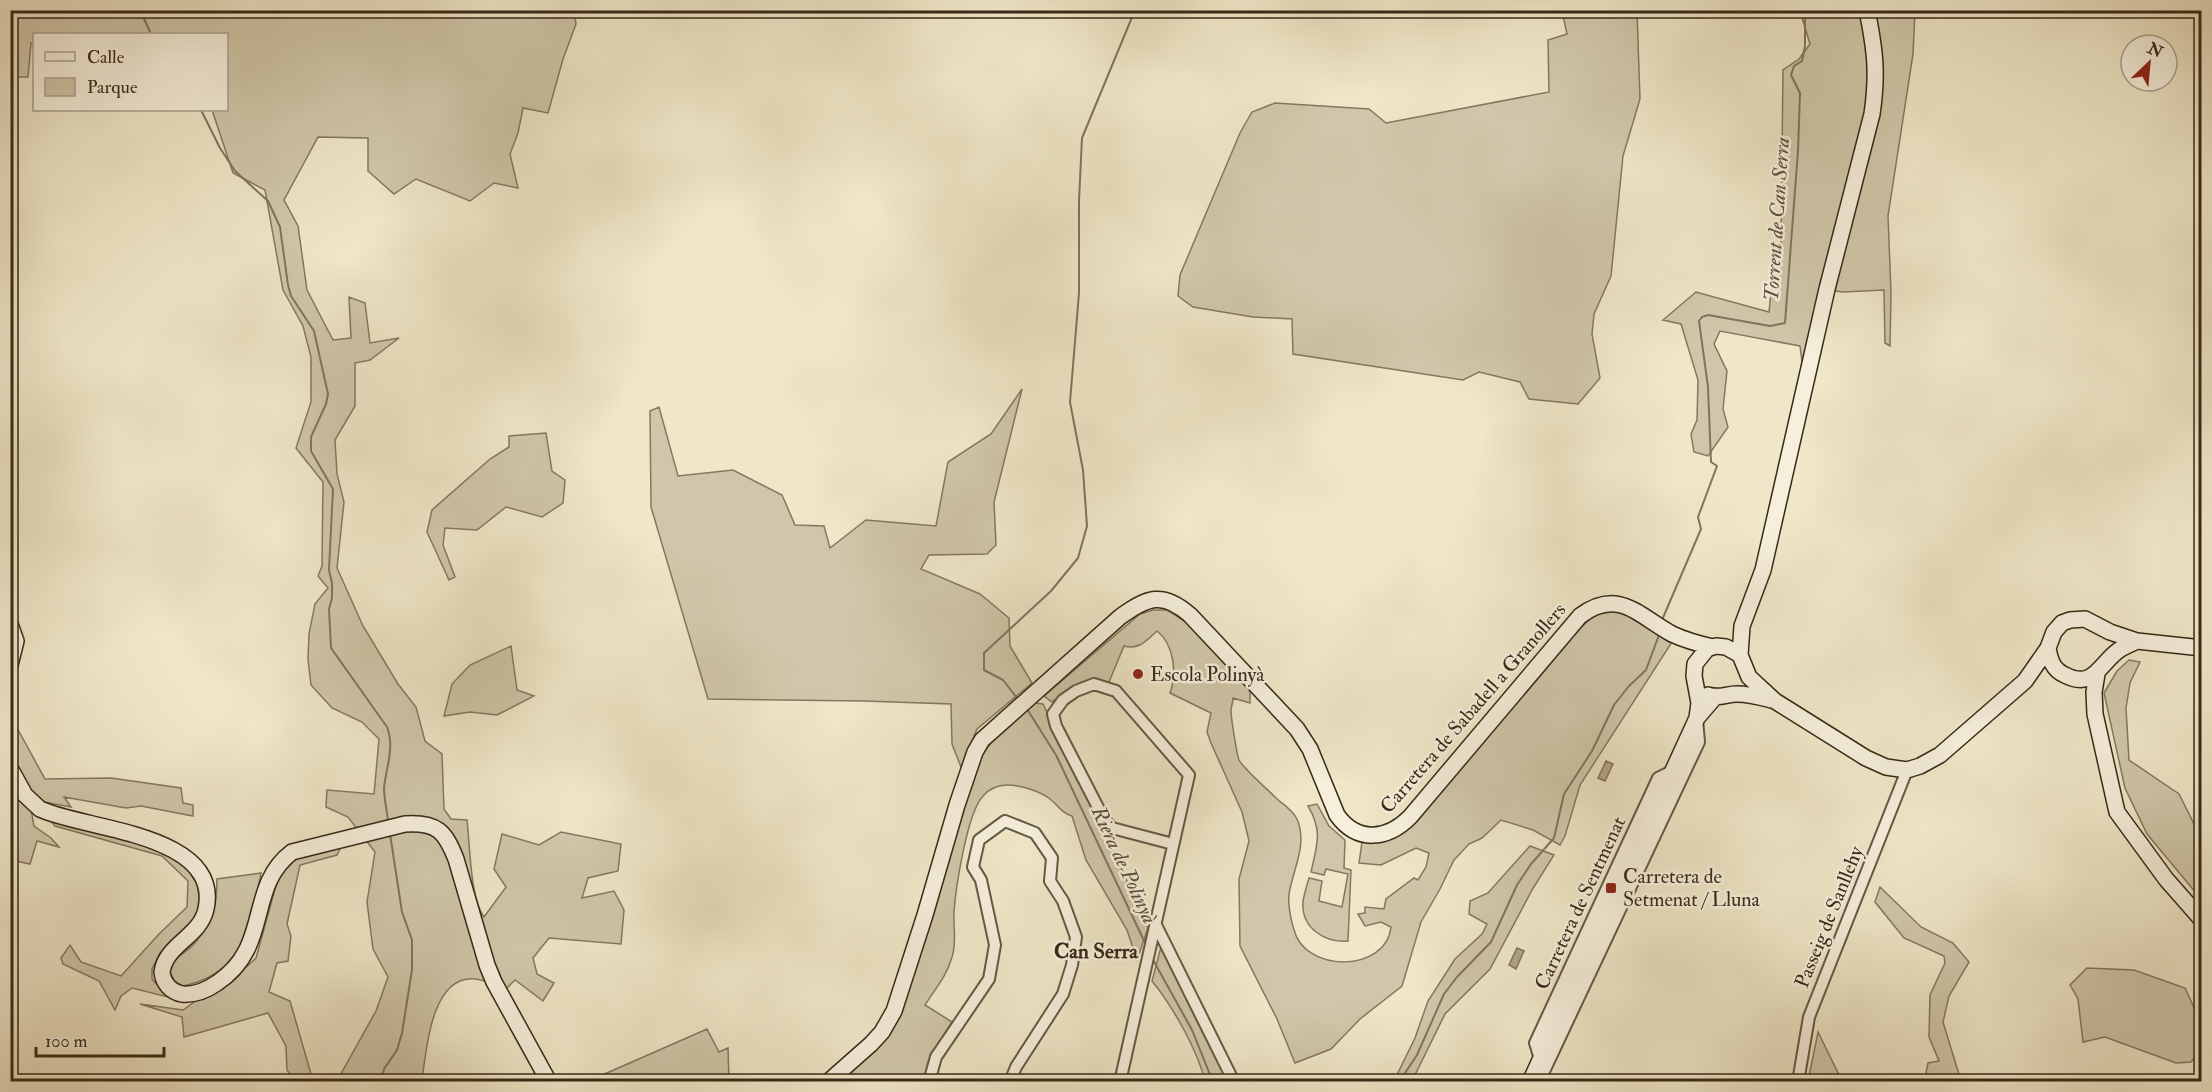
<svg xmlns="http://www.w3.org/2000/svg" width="2212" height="1092" font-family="'IM FELL Double Pica',serif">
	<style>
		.green { fill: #d0c7aa; stroke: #847860; stroke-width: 1.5 }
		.water { fill: #b1a68c; stroke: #81745d; stroke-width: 1.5 }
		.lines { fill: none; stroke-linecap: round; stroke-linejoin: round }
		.stream { stroke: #81745d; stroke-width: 2 }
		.street-casing { stroke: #665843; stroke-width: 14 }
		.secondary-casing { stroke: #382917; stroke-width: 18 }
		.street { stroke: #f5efdb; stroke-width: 10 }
		.secondary { stroke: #f5efdb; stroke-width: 15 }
		.poi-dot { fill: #8f2418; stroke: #f5efdb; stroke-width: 2 }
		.labels { text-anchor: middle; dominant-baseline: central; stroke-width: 5; stroke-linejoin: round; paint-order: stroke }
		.poi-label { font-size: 20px; fill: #382917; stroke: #f5efdb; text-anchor: start }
		.street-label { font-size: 20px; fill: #382917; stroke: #f5efdb }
		.water-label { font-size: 21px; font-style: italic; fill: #5c4e3a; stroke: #f5efdb }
		.neighbourhood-label { font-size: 21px; font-weight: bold; fill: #382917; stroke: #f5efdb }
	</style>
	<rect width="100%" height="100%" fill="#efe7c8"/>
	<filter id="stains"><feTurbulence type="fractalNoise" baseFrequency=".00333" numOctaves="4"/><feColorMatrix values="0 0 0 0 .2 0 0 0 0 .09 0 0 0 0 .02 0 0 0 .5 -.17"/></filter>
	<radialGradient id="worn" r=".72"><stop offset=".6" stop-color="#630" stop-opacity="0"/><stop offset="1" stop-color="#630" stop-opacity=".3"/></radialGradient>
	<path class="green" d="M10 11H574L576 24 563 59 548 113 523 108 518 133 510 154 518 188 494 183 470 201 416 179 394 194 368 171V138L318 137 284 200 298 226 307 290 333 340 351 338 349 297 365 303 370 343 399 338 370 360 355 363V406L335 440 337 474 344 502 337 568 363 626 398 684 416 707 425 741 442 754 444 809 451 819 467 820C470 845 470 898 484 917L506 887 494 869 502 834 539 845 561 832 621 844 618 871 588 878 582 898 614 891 624 910 621 944 549 938 533 958 537 974 554 983 543 1001 515 980 507 988C497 986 486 980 475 979 431 975 426 1051 422 1081H337L376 1011 388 977 373 949 367 902 375 852 348 817 326 807 327 790 374 794 379 739 362 722 332 708 311 685 308 659 309 634 315 604 328 588 318 576 322 566 323 482 296 448 311 402V357L303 326 283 290 265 190 233 173 213 113V110H226V34H34V43H31L28 77H17L11 69Z
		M1562 11H1637L1640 99 1623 156 1611 276 1594 314 1592 334 1600 378 1578 404 1529 399 1520 382 1479 372 1463 380 1293 354 1292 319 1253 317 1193 307 1178 296 1180 275 1240 133 1252 112 1275 103 1369 109 1386 123 1549 92 1548 40 1567 34Z
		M1800 11H1915L1913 54 1888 216 1891 292 1890 346 1885 343 1884 290 1843 292 1820 289 1803 369 1800 346 1720 331 1714 344 1727 371 1723 409 1728 427 1708 456 1694 452 1691 434 1697 420 1698 380 1681 324 1663 320 1696 292 1769 312 1772 283 1781 244 1783 70 1799 59 1810 44Z
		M1022 389 994 502 996 545 987 554 929 555 921 569 980 594 1009 618 1010 646 1032 683 977 729 961 767 952 744 951 704 864 701 708 699 651 507 650 411 659 407 678 476 733 470 782 495 795 525 824 526 830 548 866 520 936 526 948 462 991 434Z
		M546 433 552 471 565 480 563 503 542 517 506 507 477 530 445 528 443 545 455 577 449 580 427 532 432 510 490 459 509 447V436Z
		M1153 610H1167L1186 622 1250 689V703L1233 698C1233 702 1231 707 1231 711 1231 718 1237 755 1239 760 1244 769 1266 788 1274 796 1282 804 1292 809 1297 819 1308 844 1293 869 1289 894 1288 904 1291 920 1294 930 1305 973 1386 973 1391 927L1381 922 1365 926 1358 914 1365 913V907L1384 909 1386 899 1414 878 1418 880 1426 867 1429 853 1416 848 1381 865 1359 863 1362 842C1384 840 1395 839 1412 824 1439 792 1575 619 1602 612 1624 607 1654 631 1672 642L1580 785 1565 836 1560 845 1533 830 1501 820 1482 838 1469 844 1454 860 1440 889 1421 922 1402 986 1360 1019 1331 1049 1295 1063 1277 1019 1240 946 1239 879 1249 841 1242 812 1211 743 1207 732 1211 713 1170 693C1177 673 1174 644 1157 631 1146 641 1139 650 1124 646L1109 682C1080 680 1075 684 1052 702L1044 696 1140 614Z
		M511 646 517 690 534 696 497 715 470 712 444 716 452 684 470 665Z
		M2129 660 2140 662 2130 683 2126 708 2129 760 2179 794 2193 822 2201 847V899L2147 834 2125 788 2104 693 2117 671Z
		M1035 703 1043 704 1099 818 1148 928 1137 960 1127 930 1086 860 1072 816C1061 813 1059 806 1050 799 1040 791 1020 785 1007 785 997 785 990 788 983 796 967 813 956 887 954 911 953 926 957 943 952 957 947 976 935 989 925 1005L952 1022 933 1054 926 1081 896 1078 895 1081 841 1082 880 1045 968 787 981 756 997 735Z
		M10 715 45 779 111 778 181 788 183 803 193 805V816L141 806 126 808 64 797 71 807 44 802 30 792 11 754Z
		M11 790 31 809 34 826 51 838 59 847 37 841 30 864 11 860Z
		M1317 804 1329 826 1345 840 1344 868 1351 870 1348 941C1325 943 1301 928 1303 902 1304 894 1307 885 1309 878L1322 881 1319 901 1342 907 1348 874 1326 869 1324 875 1311 872C1317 845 1323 831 1308 806Z
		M48 818 150 847 176 859 188 870 197 884 200 901 196 918 160 953 152 969V979L168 997 132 988 121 996 115 1010 99 981 63 964 61 958 70 945 81 962 121 976 159 934 187 907 188 881 162 856 55 826Z
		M1530 846 1554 855 1532 890 1490 969 1445 1014 1412 1081H1394L1415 1038 1428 1001 1455 959 1482 934 1487 924 1469 914 1470 901 1488 893Z
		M341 847 337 855 300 865 287 924 291 936 288 961 277 963 269 992 290 1001 313 1081H294L287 1070 286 1046 268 1013 184 1037 182 1017 140 1004 183 1010 201 997 229 983 256 958 278 878 293 857Z
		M261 873C251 923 243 975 183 986L174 981 169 970C176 955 180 957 191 947 212 925 217 908 217 879Z
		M1880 887 1921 927 1953 943 1969 962 1949 996 1943 1022 1961 1081H1942L1940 1076 1932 1080 1926 1073 1928 1063 1939 1061 1929 1037 1930 995 1945 963 1944 956 1904 938 1875 902Z
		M1161 947 1229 1081H1205C1197 1049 1173 1007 1152 981Z
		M2087 968 2134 970 2185 988 2196 1012 2201 1014V1049L2191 1062 2176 1063 2105 1037 2083 1042 2078 999 2070 985Z
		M707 1029 719 1052 728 1048 729 1081 591 1080Z
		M1818 1032 1842 1081H1808Z"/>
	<path class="water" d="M1606 761 1613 764 1605 781 1598 778Z
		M1517 948 1524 951 1516 969 1509 965Z"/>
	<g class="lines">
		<path class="stream" d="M140 10 151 34H156
			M201 110 220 148 235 171 268 201 280 227 288 285 291 296 314 331 328 394 326 404 311 437V451L333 489 329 570 332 583V598L329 609 331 648 387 727C395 748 386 767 384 788 384 798 387 811 388 821
			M1662 620 1701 529 1698 517 1717 466 1711 462 1708 387 1699 321 1702 317 1708 315 1770 326 1785 323 1798 151 1800 93 1791 75 1794 66 1802 61 1805 46V10
			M1017 698 1003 680 984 670V653L1051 591 1078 558 1087 526 1083 470 1070 402 1079 293V201L1082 138 1135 10
			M1027 709 1056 755 1147 947
			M1152 958 1192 1030 1213 1082
			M381 1082 384 1069 397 1050 402 1033 412 970V940L402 912 390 834
			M1399 1082 1417 1055 1444 994 1457 977 1491 942 1517 885 1531 864 1554 838 1564 794 1592 751 1614 705 1629 686 1646 670 1659 635"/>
		<defs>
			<path id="street" d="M1155 923 1234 1082
				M1540 1059 1535 1043 1658 778 1672 771
				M929 1082 936 1057 989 979 995 945 981 880 973 867 979 840 1005 821 1035 833 1052 858 1050 881 1063 901 1076 937 1072 965 1063 994 1016 1067 1010 1082
				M1120 1082 1189 775 1116 691 1094 684 1076 691 1063 700 1053 714 1056 726 1104 819 1112 828 1173 844
				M1539 1082 1699 742 1697 719
				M1798 1082 1809 1017 1907 770"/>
			<path id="secondary" d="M10 624 16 641 10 665
				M2048 648C2050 660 2053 670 2065 675 2094 690 2100 663 2119 650 2125 646 2131 644 2137 641
				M1740 655 1742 626 1763 570 1827 289 1872 114C1878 73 1875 50 1867 10
				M2097 674 2094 692 2095 714 2117 812 2166 879 2202 920
				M1708 695C1719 699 1726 694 1737 694 1749 694 1760 697 1772 700
				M1697 718 1699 703 1694 676 1695 664 1707 649 1716 646 1726 647 1740 655 1749 677 1775 701 1866 758 1886 767 1907 770 1920 766 1940 755 2025 681 2048 648 2054 632 2062 623 2070 620 2085 619 2110 632 2137 641 2202 648
				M10 768 25 795 40 809C85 830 222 833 206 909 200 937 166 944 162 972 163 983 171 992 182 994 194 995 207 990 217 983 272 947 246 887 292 852L405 824C437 822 445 831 456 859L487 965 494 982 549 1082
				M828 1082 871 1044 882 1032 894 1011 925 915 957 805 975 752 982 740 1120 617C1147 597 1163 591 1190 615L1297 729 1310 749 1337 815C1357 843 1387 840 1410 817L1580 616C1618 587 1639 616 1672 634 1685 640 1699 644 1713 647
				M1530 1082 1697 718 1715 697"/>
		</defs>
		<use href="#street" class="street-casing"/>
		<use href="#secondary" class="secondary-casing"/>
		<use href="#street" class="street"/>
		<use href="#secondary" class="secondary"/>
	</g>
	<g class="poi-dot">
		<circle cx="1138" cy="674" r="6"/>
		<rect x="1605" y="882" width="12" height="12" rx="3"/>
	</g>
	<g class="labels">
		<g class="poi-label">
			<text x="1150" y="674">Escola Polinyà</text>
			<text x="1623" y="876">Carretera de<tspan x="1623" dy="23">Setmenat / Lluna</tspan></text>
		</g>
		<g class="street-label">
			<text transform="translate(1473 708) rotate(-49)">Carretera de Sabadell a Granollers</text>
			<text transform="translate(1580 903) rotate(-65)">Carretera de Sentmenat</text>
			<text transform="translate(1829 917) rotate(-68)">Passeig de Sanllehy</text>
		</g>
		<g class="water-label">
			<text transform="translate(1777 219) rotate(-86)">Torrent de Can Serra</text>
			<text transform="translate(1124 865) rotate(65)">Riera de Polinyà</text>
		</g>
		<g class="neighbourhood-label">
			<text x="1096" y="951">Can Serra</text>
		</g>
	</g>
	<rect width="2212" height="1092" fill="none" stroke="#efe7c8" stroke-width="36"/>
	<rect x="12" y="12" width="2188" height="1068" fill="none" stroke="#382917" stroke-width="3"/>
	<rect x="18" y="18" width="2176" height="1056" fill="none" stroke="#382917" stroke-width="1.5"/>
	<rect x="33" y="33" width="195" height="78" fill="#f5efdb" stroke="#a9a08d" stroke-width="1.5"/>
	<rect x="45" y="52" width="30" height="9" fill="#f5efdb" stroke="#a9a08d" stroke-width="1.5"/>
	<text x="87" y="63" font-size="18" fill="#382917">Calle</text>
	<rect x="45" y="78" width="30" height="18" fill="#d0c7aa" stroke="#a9a08d" stroke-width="1.5"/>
	<text x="87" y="93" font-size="18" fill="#382917">Parque</text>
	<g transform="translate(2149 63) rotate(26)"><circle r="28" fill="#f5efdb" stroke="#a9a08d" stroke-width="1.5"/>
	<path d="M0-4.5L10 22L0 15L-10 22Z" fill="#8f2418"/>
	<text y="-9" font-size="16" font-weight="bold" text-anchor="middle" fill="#382917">N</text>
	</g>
	<path d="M36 1047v9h128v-9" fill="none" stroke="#382917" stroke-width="3"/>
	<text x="45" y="1047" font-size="18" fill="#382917" stroke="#f5efdb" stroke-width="4.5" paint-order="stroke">100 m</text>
	<rect width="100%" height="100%" filter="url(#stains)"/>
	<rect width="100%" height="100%" fill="url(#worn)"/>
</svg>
